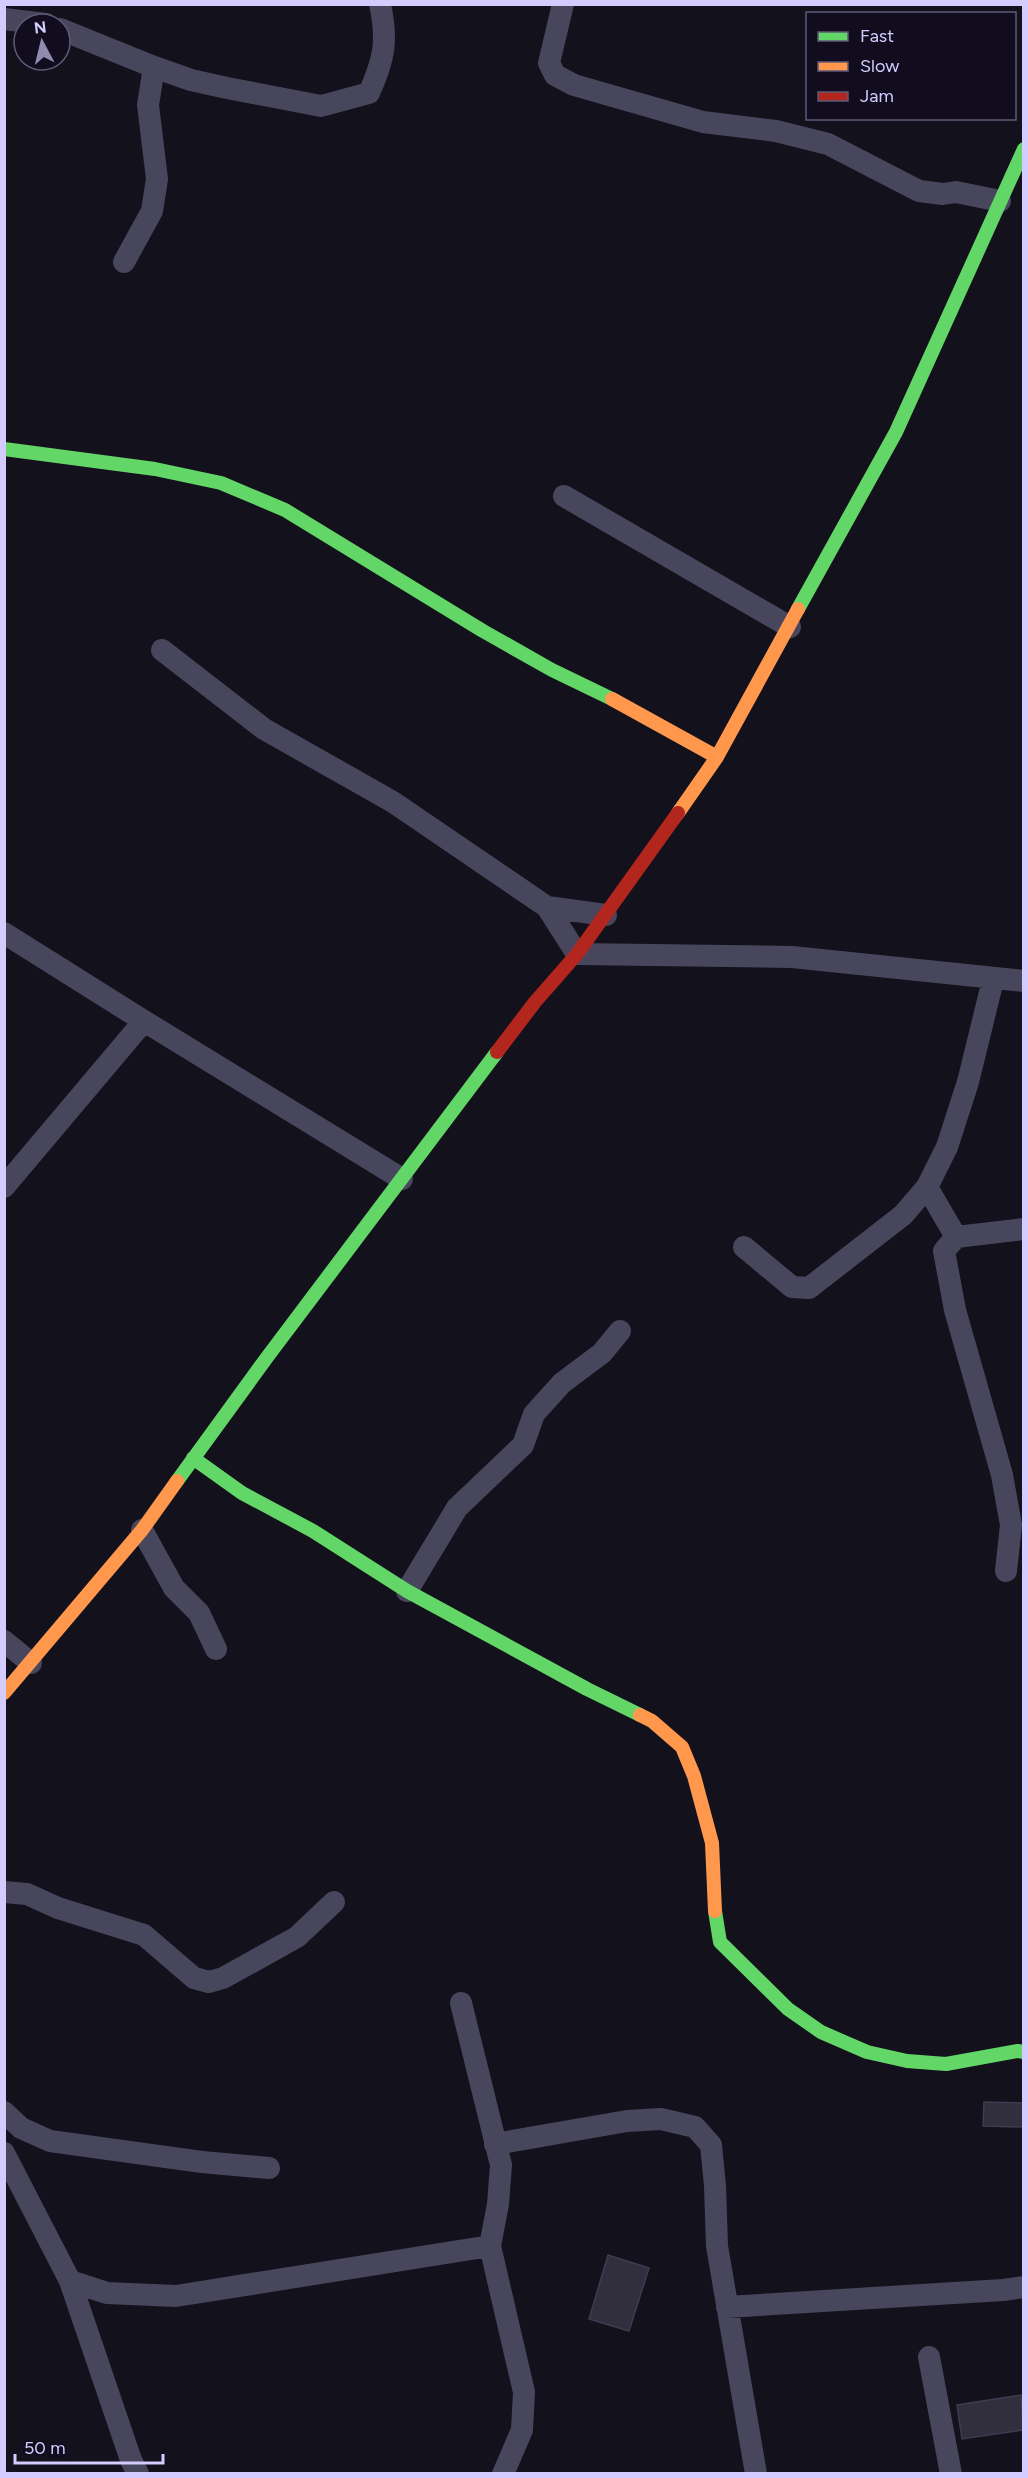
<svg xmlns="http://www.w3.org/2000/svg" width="1028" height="2478" font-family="Figtree,sans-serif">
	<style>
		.building { fill: #312e3e; stroke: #403b4f; stroke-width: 1.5 }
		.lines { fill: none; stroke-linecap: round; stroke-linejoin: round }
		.street { stroke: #48465c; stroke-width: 22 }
		.fast { stroke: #63d668; stroke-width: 14 }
		.slow { stroke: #ff974d; stroke-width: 14 }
		.jam { stroke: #b3261e; stroke-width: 14 }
	</style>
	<rect width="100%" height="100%" fill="#13111b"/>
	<path class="building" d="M984 2102 1023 2103V2127L983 2126Z
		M608 2255 649 2268 629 2331 589 2319Z
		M1021 2395 1023 2430 962 2439 957 2405Z"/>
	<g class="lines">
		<path class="street" d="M563 4 549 63 555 75 574 85 703 122 776 131 828 144 919 191 943 194 956 192 1000 201
			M4 19 46 24
			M60 29 154 67 191 80 227 88 321 106 369 93C384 60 388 41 380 4
			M124 262 152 211 157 179 148 105 154 67
			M564 496 790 627
			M162 650 264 729 393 802 547 907 606 915
			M547 907 577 954 792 957 1024 981
			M4 933 144 1021 402 1179
			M4 1187 144 1021
			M927 1187 956 1237
			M744 1247 792 1287 809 1288 903 1215 927 1187 947 1147 968 1082 993 980
			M142 1530 174 1588 199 1613 216 1649
			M1006 1571 1011 1525 1002 1475 955 1310 944 1251 956 1237 1024 1229
			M407 1591 457 1508 523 1445 534 1414 562 1383 602 1353 620 1331
			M4 1641 31 1663
			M4 1892 27 1894 58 1908 144 1935 194 1978 209 1982 223 1978 297 1937 334 1902
			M461 2003 501 2165 498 2204 490 2246 524 2392 522 2430 503 2474
			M4 2112 21 2128 50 2141 202 2162 269 2168
			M495 2144 627 2121 661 2119 695 2127 711 2145 715 2186 717 2246 756 2474
			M4 2153 70 2281 107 2293 176 2296 490 2246
			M70 2281 131 2460 138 2474
			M727 2307 1003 2290 1024 2287
			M929 2357 951 2474"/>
		<path class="fast" d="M4 449 155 469 221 483 285 510 483 631 552 670 612 699
			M798 609 896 432 1024 149
			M193 1458 242 1493 313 1531 407 1591 587 1689 640 1715
			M177 1481 268 1356 497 1052
			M715 1911 720 1942 788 2009 821 2032 867 2052 907 2061 946 2064 1018 2051 1024 2052"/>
		<path class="slow" d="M612 699 717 757
			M678 813 717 757 798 609
			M4 1693 142 1530 177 1481
			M640 1715 652 1721 682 1747 694 1776 712 1843 715 1911"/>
		<path class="jam" d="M497 1052 535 1002 577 954 678 813"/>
	</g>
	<rect width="1028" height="2478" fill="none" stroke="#d4ccfe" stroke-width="12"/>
	<rect x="806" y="12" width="210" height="108" fill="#110d1f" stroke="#5f5978" stroke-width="1.5"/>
	<rect x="818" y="32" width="30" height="9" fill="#63d668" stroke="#5f5978" stroke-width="1.5"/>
	<text x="860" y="42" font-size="18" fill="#d4ccfe">Fast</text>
	<rect x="818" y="62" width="30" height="9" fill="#ff974d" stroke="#5f5978" stroke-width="1.5"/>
	<text x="860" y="72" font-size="18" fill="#d4ccfe">Slow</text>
	<rect x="818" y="92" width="30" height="9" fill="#b3261e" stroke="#5f5978" stroke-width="1.5"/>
	<text x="860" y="102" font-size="18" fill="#d4ccfe">Jam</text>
	<g transform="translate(42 42) rotate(353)"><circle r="28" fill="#110d1f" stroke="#5f5978" stroke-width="1.5"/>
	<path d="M0-4.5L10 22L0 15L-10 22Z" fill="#908baf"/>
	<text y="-9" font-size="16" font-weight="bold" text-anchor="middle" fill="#d4ccfe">N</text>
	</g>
	<path d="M15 2454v9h148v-9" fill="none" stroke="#d4ccfe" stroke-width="3"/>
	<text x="24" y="2454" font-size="18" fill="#d4ccfe" stroke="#110d1f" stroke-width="4.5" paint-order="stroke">50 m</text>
</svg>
